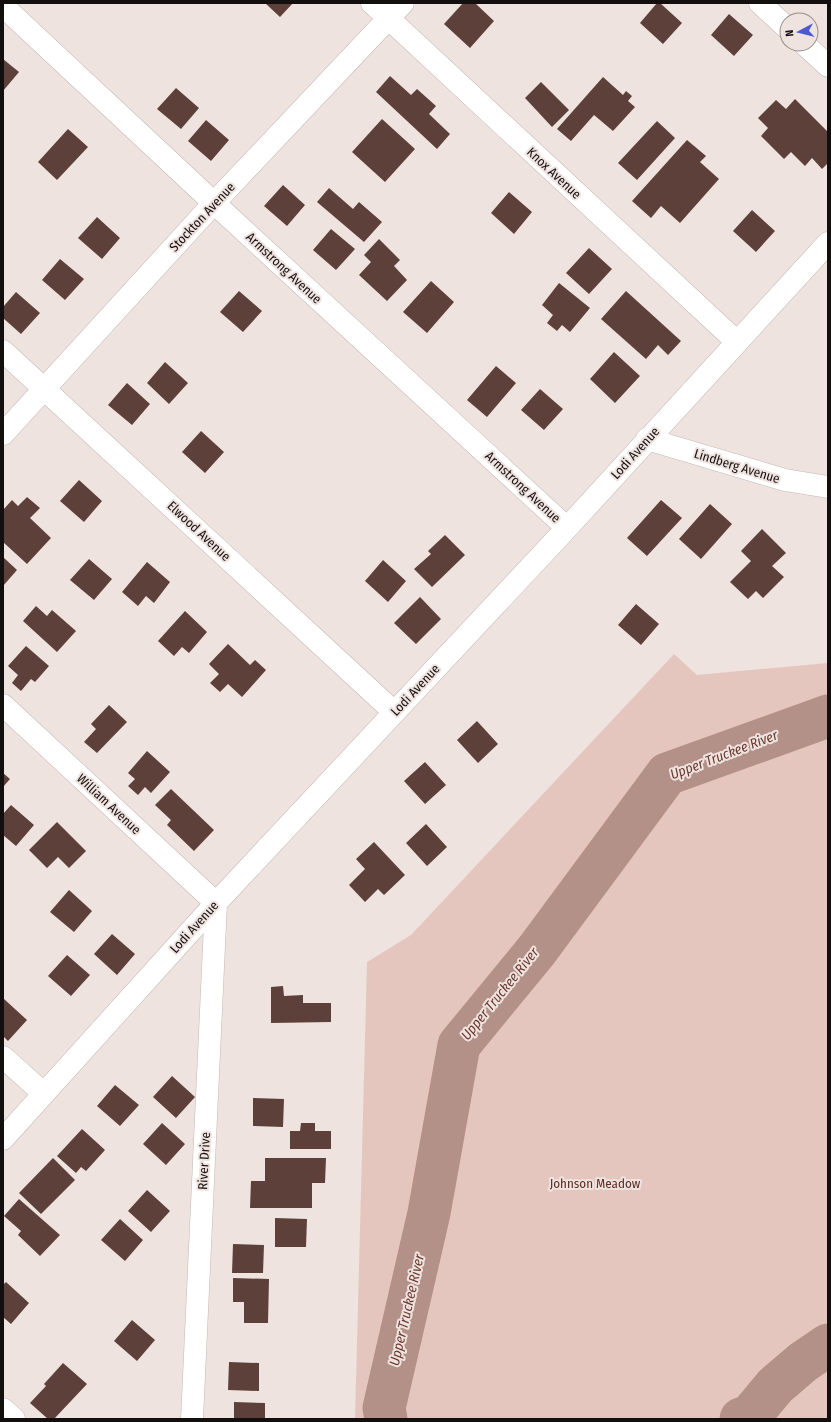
<svg xmlns="http://www.w3.org/2000/svg" width="831" height="1422" font-family="'Fira Sans Condensed',sans-serif">
	<style>
		.park { fill: #e5c6be }
		.lines { fill: none; stroke-linecap: round; stroke-linejoin: round }
		.river { stroke: #b39189; stroke-width: 43 }
		.building { fill: #5d4039 }
		.street-casing { stroke: #c2b7b4; stroke-width: 23 }
		.street { stroke: #fff; stroke-width: 22 }
		.labels { text-anchor: middle; dominant-baseline: central; stroke-width: 4; stroke-linejoin: round; paint-order: stroke }
		.street-label { font-size: 13px; fill: #130f0e; stroke: #efe3e0 }
		.park-label { font-size: 13px; fill: #5d2d21; stroke: #efe3e0 }
		.water-label { font-size: 14px; font-style: italic; fill: #6a392d; stroke: #efe3e0 }
	</style>
	<rect width="100%" height="100%" fill="#efe3e0"/>
	<path class="park" d="M674 654 697 675 828 663V1419H355L367 962 411 935Z"/>
	<g class="lines">
		<path class="river" d="M386 1419 384 1408 429 1213 459 1045 537 950 667 774 828 716
			M741 1419 750 1416 775 1386 803 1362 828 1345"/>
	</g>
	<path class="building" d="M265 3H293L280 17Z
		M463 3H475L494 21 470 48 444 24Z
		M657 3H660L682 23 663 44 640 23Z
		M729 14 753 35 734 56 711 35Z
		M3 59 19 72 3 91Z
		M390 76 411 95 417 89 436 106 429 114 450 134 437 149 376 92Z
		M603 77 623 95 626 91 632 96 628 101 635 107 613 131 594 115 571 141 557 129Z
		M541 82 569 110 552 127 525 98Z
		M176 88 199 108 181 129 157 109Z
		M795 99 828 132V163L822 169 812 158 805 166 791 152 784 159 761 136 768 128 758 118 776 100 786 109Z
		M382 119 415 149 385 182 352 152Z
		M206 120 229 140 211 161 188 141Z
		M657 121 675 138 637 180 618 163Z
		M68 129 88 147 57 180 38 162Z
		M687 140 706 156 700 162 719 179 680 223 661 206 651 218 632 201Z
		M283 185 305 205 287 226 264 206Z
		M329 188 353 209 359 202 382 222 364 242 317 202Z
		M509 192 532 212 514 234 491 213Z
		M752 210 775 231 756 252 733 231Z
		M97 217 120 238 102 259 78 238Z
		M331 229 355 249 336 270 313 250Z
		M379 239 400 260 394 266 407 280 387 301 359 275 371 262 364 255Z
		M589 248 612 269 589 294 566 273Z
		M60 259 84 279 65 300 42 280Z
		M431 281 454 302 427 333 403 312Z
		M559 283 590 308 570 332 562 325 557 331 547 323 553 315 542 305Z
		M239 291 262 311 243 332 220 312Z
		M626 291 681 341 668 355 658 345 646 359 601 319Z
		M16 292 40 313 21 334 3 318V307Z
		M614 352 640 376 615 403 590 379Z
		M165 362 188 383 169 404 147 383Z
		M496 366 516 383 487 417 467 400Z
		M127 383 150 404 132 425 108 405Z
		M540 389 563 409 544 430 521 410Z
		M201 431 224 452 205 473 182 452Z
		M79 480 102 501 84 522 60 501Z
		M27 497 40 508 30 518 51 538 27 564 3 542V510L12 500 18 506Z
		M661 500 682 518 647 556 627 538Z
		M710 504 732 524 701 559 679 539Z
		M762 529 786 553 772 566 784 577 763 598 756 591 748 599 730 582 751 561 741 551Z
		M445 535 465 555 432 587 414 569 431 554 428 551Z
		M3 557 17 570 3 586Z
		M89 559 112 579 94 600 70 580Z
		M383 560 406 581 388 602 365 581Z
		M147 562 170 582 154 603 146 596 138 606 122 592Z
		M420 597 441 619 416 644 394 623Z
		M636 604 659 624 641 645 618 625Z
		M36 606 47 616 52 610 76 631 57 652 23 621Z
		M185 611 207 632 189 653 182 647 174 656 158 641Z
		M228 644 250 665 255 660 266 670 242 697 228 684 220 692 210 683 219 674 209 664Z
		M26 646 49 666 35 682 31 679 21 691 12 683 18 675 8 666Z
		M109 705 127 722 97 753 84 742 96 729 91 724Z
		M477 721 498 744 478 763 457 740Z
		M147 751 170 772 151 793 145 787 138 795 128 786 135 779 128 773Z
		M425 762 446 785 425 804 404 781Z
		M3 773 10 779 3 787Z
		M171 789 214 830 194 851 167 825 171 820 155 805Z
		M11 805 34 825 16 846 3 835V814Z
		M57 822 86 851 69 868 58 857 47 868 29 850Z
		M426 824 447 847 427 866 406 843Z
		M374 842 405 875 384 895 378 889 365 902 349 885 365 869 356 859Z
		M69 890 92 911 74 932 50 912Z
		M112 934 135 954 117 975 94 954Z
		M67 955 90 975 71 996 48 976Z
		M283 986 284 996 303 995V1003H331V1022L271 1023V987Z
		M4 999 27 1020 8 1041 3 1036V1000Z
		M172 1076 195 1097 176 1118 153 1097Z
		M115 1085 139 1105 120 1126 97 1106Z
		M253 1098 284 1099 283 1127 253 1126Z
		M162 1123 185 1144 166 1165 143 1144Z
		M301 1123H315V1131H331V1149H290V1131H300Z
		M82 1129 105 1150 86 1171 81 1167 76 1173 57 1156Z
		M53 1158 75 1180 41 1214 19 1193Z
		M265 1158H326L325 1183H312V1208H250L251 1181H265Z
		M147 1190 170 1211 151 1232 128 1211Z
		M19 1199 60 1235 40 1256 18 1235 21 1231 4 1216Z
		M275 1218 307 1219 306 1247H275Z
		M120 1219 143 1240 125 1261 101 1240Z
		M233 1244 264 1245 263 1273H232Z
		M233 1278 269 1279 268 1323H244V1302H233Z
		M6 1282 29 1303 11 1324 3 1317V1285Z
		M132 1320 155 1340 137 1361 114 1341Z
		M229 1362 259 1363V1391L228 1390Z
		M63 1363 87 1384 54 1419H48L30 1403 46 1386 44 1384Z
		M234 1402 265 1403V1419H234Z"/>
	<g class="lines">
		<defs>
			<path id="street" d="M372 3 737 342
				M760 3 787 28
				M3 6 214 203 567 528
				M804 44 828 66
				M3 351 394 712
				M3 434 214 203 403 3
				M647 439 785 480 828 487
				M3 705 216 903 192 1419
				M3 1057 44 1094
				M3 1139 216 903 567 528 828 243
				M3 1409 14 1419"/>
		</defs>
		<use href="#street" class="street-casing"/>
		<use href="#street" class="street"/>
	</g>
	<g class="labels">
		<g class="street-label">
			<text transform="translate(554 173) rotate(43)">Knox Avenue</text>
			<text transform="translate(202 217) rotate(-47)">Stockton Avenue</text>
			<text transform="translate(284 268) rotate(43)">Armstrong Avenue</text>
			<text transform="translate(635 453) rotate(-48)">Lodi Avenue</text>
			<text transform="translate(737 466) rotate(17)">Lindberg Avenue</text>
			<text transform="translate(523 487) rotate(43)">Armstrong Avenue</text>
			<text transform="translate(199 531) rotate(43)">Elwood Avenue</text>
			<text transform="translate(415 690) rotate(-47)">Lodi Avenue</text>
			<text transform="translate(109 804) rotate(43)">William Avenue</text>
			<text transform="translate(194 927) rotate(-48)">Lodi Avenue</text>
			<text transform="translate(204 1161) rotate(-87)">River Drive</text>
		</g>
		<g class="park-label">
			<text x="595" y="1183">Johnson Meadow</text>
		</g>
		<g class="water-label">
			<text transform="translate(724 755) rotate(-21)">Upper Truckee River</text>
			<text transform="translate(500 994) rotate(-51)">Upper Truckee River</text>
			<text transform="translate(407 1310) rotate(-77)">Upper Truckee River</text>
		</g>
	</g>
	<rect width="831" height="1422" fill="none" stroke="#130f0e" stroke-width="8"/>
	<g transform="translate(799 32) rotate(263)"><circle r="19" fill="#efe3e0" stroke="#978e8c"/>
	<path d="M0-3L7 15L0 10L-7 15Z" fill="#4c5acf"/>
	<text y="-6" font-size="11" font-weight="bold" text-anchor="middle" fill="#130f0e">N</text>
	</g>
</svg>
